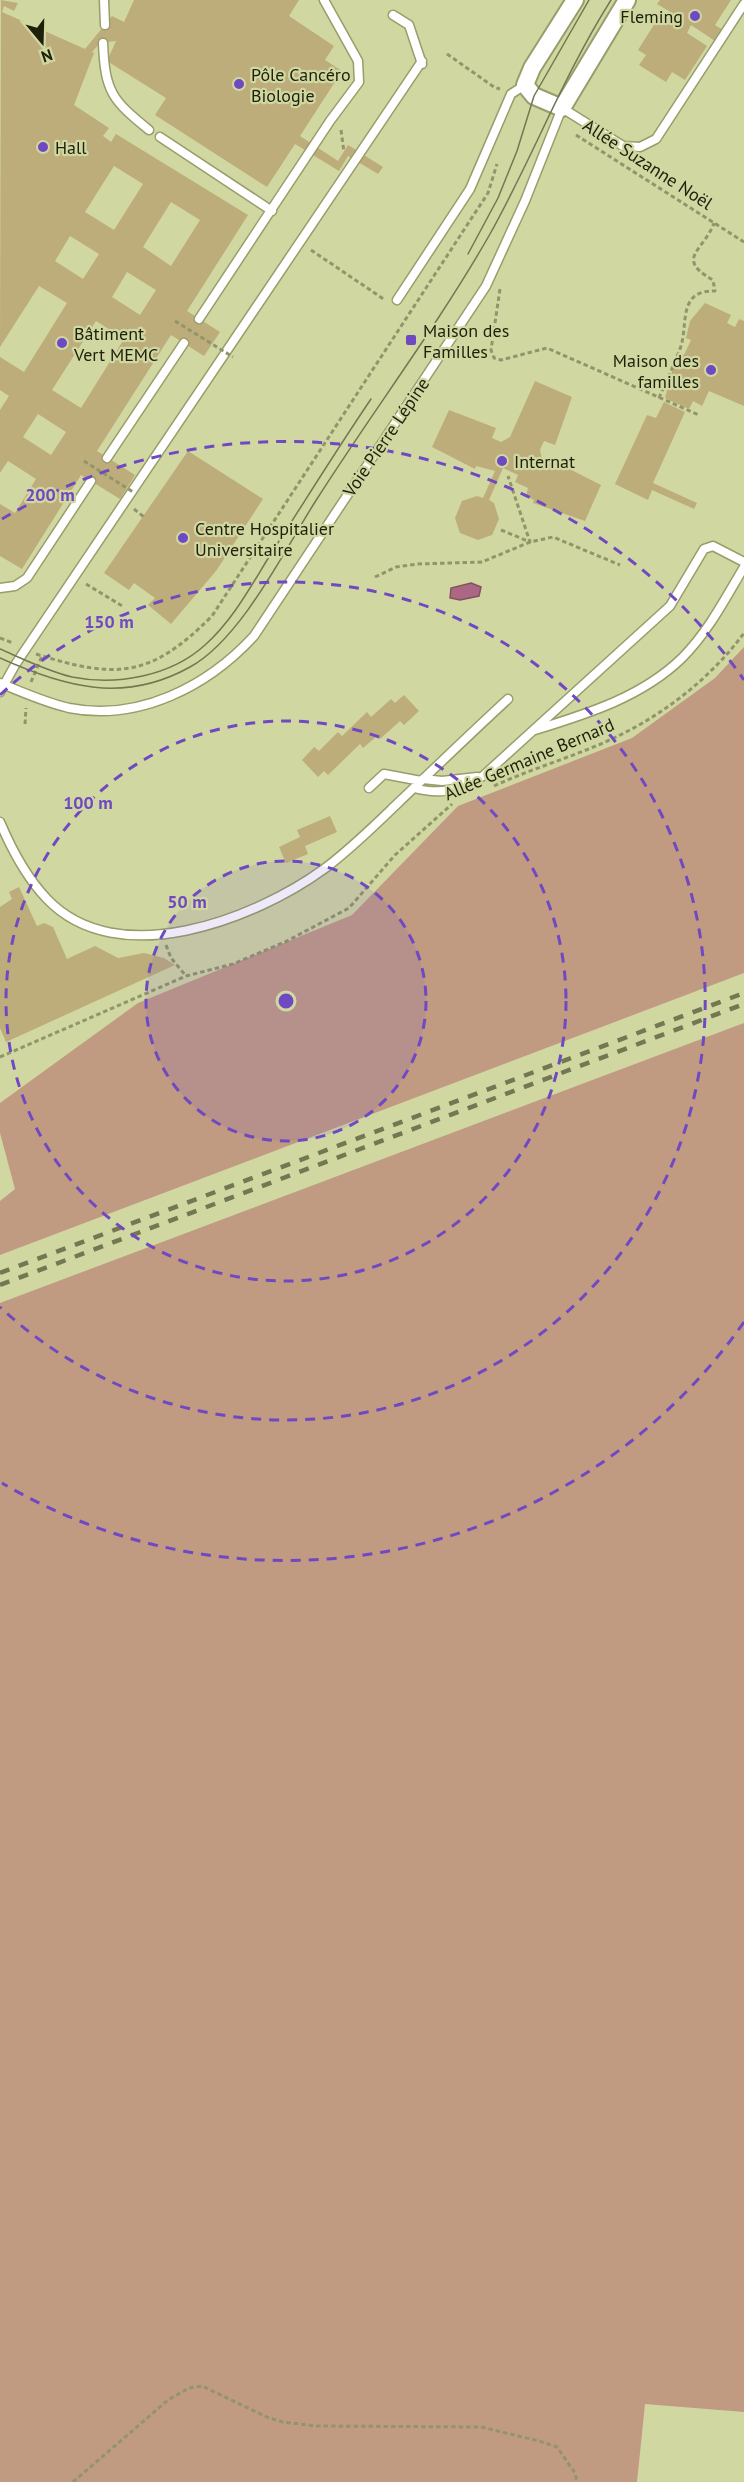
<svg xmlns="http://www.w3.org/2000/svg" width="744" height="2482" font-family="'PT Sans',sans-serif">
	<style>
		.green { fill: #c19a82 }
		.water { fill: #ab6784; stroke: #815260; stroke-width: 1.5 }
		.building { fill: #bdad7a; fill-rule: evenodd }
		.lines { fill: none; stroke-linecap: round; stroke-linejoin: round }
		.service-casing { stroke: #989d6a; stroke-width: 11 }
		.minor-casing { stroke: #989d6a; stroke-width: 20 }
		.path { stroke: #91956b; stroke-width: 3; stroke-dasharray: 4.5 3; stroke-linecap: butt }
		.service { stroke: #fff; stroke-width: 8 }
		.minor { stroke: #fff; stroke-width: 16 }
		.tram { stroke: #737752; stroke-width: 1.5 }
		.rail { stroke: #737752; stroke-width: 4.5; stroke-dasharray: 10 10; stroke-linecap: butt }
		.path-bridge { stroke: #91956b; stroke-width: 3; stroke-dasharray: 4.5 3; stroke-linecap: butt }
		.ring { fill: none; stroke: #6f49c2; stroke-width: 3; stroke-dasharray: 10 8 }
		.poi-dot { fill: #6f49c2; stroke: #d1d7a1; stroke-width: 2 }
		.labels { text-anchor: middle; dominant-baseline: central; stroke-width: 4.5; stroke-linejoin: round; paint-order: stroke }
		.poi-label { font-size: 18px; fill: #1e200b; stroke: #d1d7a1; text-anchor: start }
		.street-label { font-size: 18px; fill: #1e200b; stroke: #d1d7a1 }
		.centre { fill: #6f49c2; stroke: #d1d7a1; stroke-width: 3 }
		.ring-label { font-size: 18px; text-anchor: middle; font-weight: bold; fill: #6f49c2; stroke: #d1d7a1; stroke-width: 4.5; stroke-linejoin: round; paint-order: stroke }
	</style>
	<rect width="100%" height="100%" fill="#d1d7a1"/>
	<path class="green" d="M744 647V973L0 1255V1201L15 1189 0 1133V1103L138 1003 352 915 458 806 632 738 715 678Z
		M744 1023V2412L645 2404 637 2482H0V1303Z"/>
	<path class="water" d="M471 583 481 587 479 596 460 600 450 598 451 588Z"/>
	<path class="building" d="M1 0 18 3 14 11 4 6 2 12 85 49 112 16 124 22 134 0H299L289 16 334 46 325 60 342 71 300 136 338 161 348 145 383 167 378 174 348 156 339 171 295 144 267 187 155 115 166 98 107 61 116 41 100 43 92 52 94 53 74 105 109 128 103 136 111 142 116 134 248 215 187 311 220 332 204 356 171 335 97 451 135 475 120 499 81 475 22 569 0 556V504L15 513 36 479 8 461 0 473V410L9 396 0 390V357L24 372 67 303 39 286 0 347ZM114 166 143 184 114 230 85 212ZM171 202 200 220 171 266 143 247ZM70 236 99 254 83 279 55 261ZM127 272 156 290 140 315 112 297ZM96 321 124 339 81 408 52 390ZM38 414 66 432 51 455 23 437Z
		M660 0H731L715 25 726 32 718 43 691 25 687 33 707 46 685 80 672 72 666 82 639 65 646 55 638 50 660 15 668 20 672 13 657 4Z
		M705 303 731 315 727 323 735 327 739 319 744 321V406L709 391 702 406 693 401 689 409 665 398 673 368 682 354 684 355 691 340 686 338 690 321Z
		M535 381 572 397 555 445 544 441 540 450 542 459 551 463 552 460 601 485 585 521 533 503 534 500 526 496 528 488 515 482 518 475 503 468 489 500 494 503 499 519 492 535 478 540 460 533 455 518 462 501 477 496 483 498 495 471 476 466 475 469 432 447 449 410 496 428 492 438 501 442 510 437Z
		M664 402 685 412 653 483 697 503 694 509 652 490 648 500 615 484 647 415 656 418Z
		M188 451 263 499 216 571 171 624 148 605 155 598 134 583 129 590 104 573Z
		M404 695 419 711 404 725 400 721 380 739 377 736 363 748 360 744 328 775 324 771 318 777 302 760 314 747 319 751 338 732 342 736 367 712 371 717 391 699 395 703Z
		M330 816 337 832 305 846 308 854 286 863 279 847 300 837 297 830Z
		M19 887 37 926 44 923 53 927 67 959 95 946 118 958 144 953 164 958 175 965 6 1042 0 1028V907L12 899 9 892Z"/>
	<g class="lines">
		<defs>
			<path id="service" d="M104 0 105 25
				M393 15 409 25 422 64
				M103 43C105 92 112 100 149 130
				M160 137 272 211
				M397 300 470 189 511 94 525 85
				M199 319 330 121 359 82 358 61 324 0
				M107 458 184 343
				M0 588 15 586 27 578 91 481
				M0 683C21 692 47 703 69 708 139 722 208 686 254 636L486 286 525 201 562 108 623 146 640 147 656 139 744 4
				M0 692 15 665 422 61
				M535 730C587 714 642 697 682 658 708 632 725 599 744 567
				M423 779 442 781 477 777
				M369 788 384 774 421 781
				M414 788C444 796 456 789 483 776L670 606 704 549 713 546 744 562
				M0 822C11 848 27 878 47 899 118 973 255 919 324 869 351 849 375 825 399 802 435 768 471 733 508 699"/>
			<path id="minor" d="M575 0 532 68 525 85 534 96 562 108 627 0"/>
		</defs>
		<use href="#service" class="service-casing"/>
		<use href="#minor" class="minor-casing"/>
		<path class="path" d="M447 54 494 87 500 89
			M341 130 344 152
			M576 135 744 242
			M311 250 385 300
			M500 289 491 350 494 358 501 360 547 348 699 415
			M659 398C666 381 675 364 681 346 688 323 678 290 715 291L713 280C674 258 704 251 714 223
			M134 509 144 517
			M501 530 530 542 508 476
			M375 577 396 567 418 564 482 562 530 542 553 537 620 565
			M86 584 124 607
			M0 638 13 643
			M36 654C118 680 151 677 212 616L488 193 497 164
			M31 682 42 656
			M25 724 26 708
			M494 786C537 766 584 754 626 732 671 709 714 674 744 633
			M166 945 171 958 186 976
			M0 1057 186 976 233 964 287 941 349 908 395 855 452 804
			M73 2482 168 2400 189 2388 202 2386 269 2418 283 2422 316 2426 481 2427 539 2441 557 2447 575 2473 577 2482"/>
		<use href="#service" class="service"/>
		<use href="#minor" class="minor"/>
		<path class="tram" d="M468 254 498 198 517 151 534 96 589 0
			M0 649C23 659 47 671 72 677 117 686 171 676 205 645 234 619 252 584 272 552 305 501 337 449 371 399
			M0 658C64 687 124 704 190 667 241 639 284 551 315 502 372 412 437 327 490 234 533 157 563 76 611 0"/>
		<path class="rail" d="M0 1273 744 993
			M0 1285 744 1004"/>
		<path class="path-bridge" d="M175 321 233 357
			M84 461 133 492"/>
	</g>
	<circle cx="286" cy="1001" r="140" fill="#6f49c2" fill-opacity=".12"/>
	<g class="ring">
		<circle cx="286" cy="1001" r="140"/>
		<circle cx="286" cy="1001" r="280"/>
		<path d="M0 695A419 419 0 1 1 0 1307"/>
		<path d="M744 1322A559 559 0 0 1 2 1483M2 519A559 559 0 0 1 744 680"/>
	</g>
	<g class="poi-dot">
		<circle cx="695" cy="16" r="6"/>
		<circle cx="239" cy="84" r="6"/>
		<circle cx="43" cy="147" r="6"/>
		<rect x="405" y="334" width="12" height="12" rx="3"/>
		<circle cx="62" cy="343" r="6"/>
		<circle cx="711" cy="370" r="6"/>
		<circle cx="502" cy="461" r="6"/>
		<circle cx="183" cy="538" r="6"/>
	</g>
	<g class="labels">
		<g class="poi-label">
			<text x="683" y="16" text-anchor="end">Fleming</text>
			<text x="251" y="74">Pôle Cancéro<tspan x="251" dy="21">Biologie</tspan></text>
			<text x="55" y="147">Hall</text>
			<text x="423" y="330">Maison des<tspan x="423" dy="21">Familles</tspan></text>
			<text x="74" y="333">Bâtiment<tspan x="74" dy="21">Vert MEMC</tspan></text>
			<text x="699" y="360" text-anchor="end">Maison des<tspan x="699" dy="21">familles</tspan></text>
			<text x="514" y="461">Internat</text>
			<text x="195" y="528">Centre Hospitalier<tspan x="195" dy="21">Universitaire</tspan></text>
		</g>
		<g class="street-label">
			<text transform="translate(648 164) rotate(33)">Allée Suzanne Noël</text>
			<text transform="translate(386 437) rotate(-56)">Voie Pierre Lépine</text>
			<text transform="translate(529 759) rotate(-23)">Allée Germaine Bernard</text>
		</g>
	</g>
	<circle cx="286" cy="1001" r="9" class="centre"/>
	<g class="ring-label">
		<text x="50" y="501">200 m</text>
		<text x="109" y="628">150 m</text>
		<text x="88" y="809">100 m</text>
		<text x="187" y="908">50 m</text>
	</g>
	<g transform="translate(42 42) rotate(161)" stroke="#d1d7a1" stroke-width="4.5" paint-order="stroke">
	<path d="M0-4.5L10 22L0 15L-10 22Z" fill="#1e200b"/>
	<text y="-9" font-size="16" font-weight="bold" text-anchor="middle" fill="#1e200b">N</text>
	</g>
</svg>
